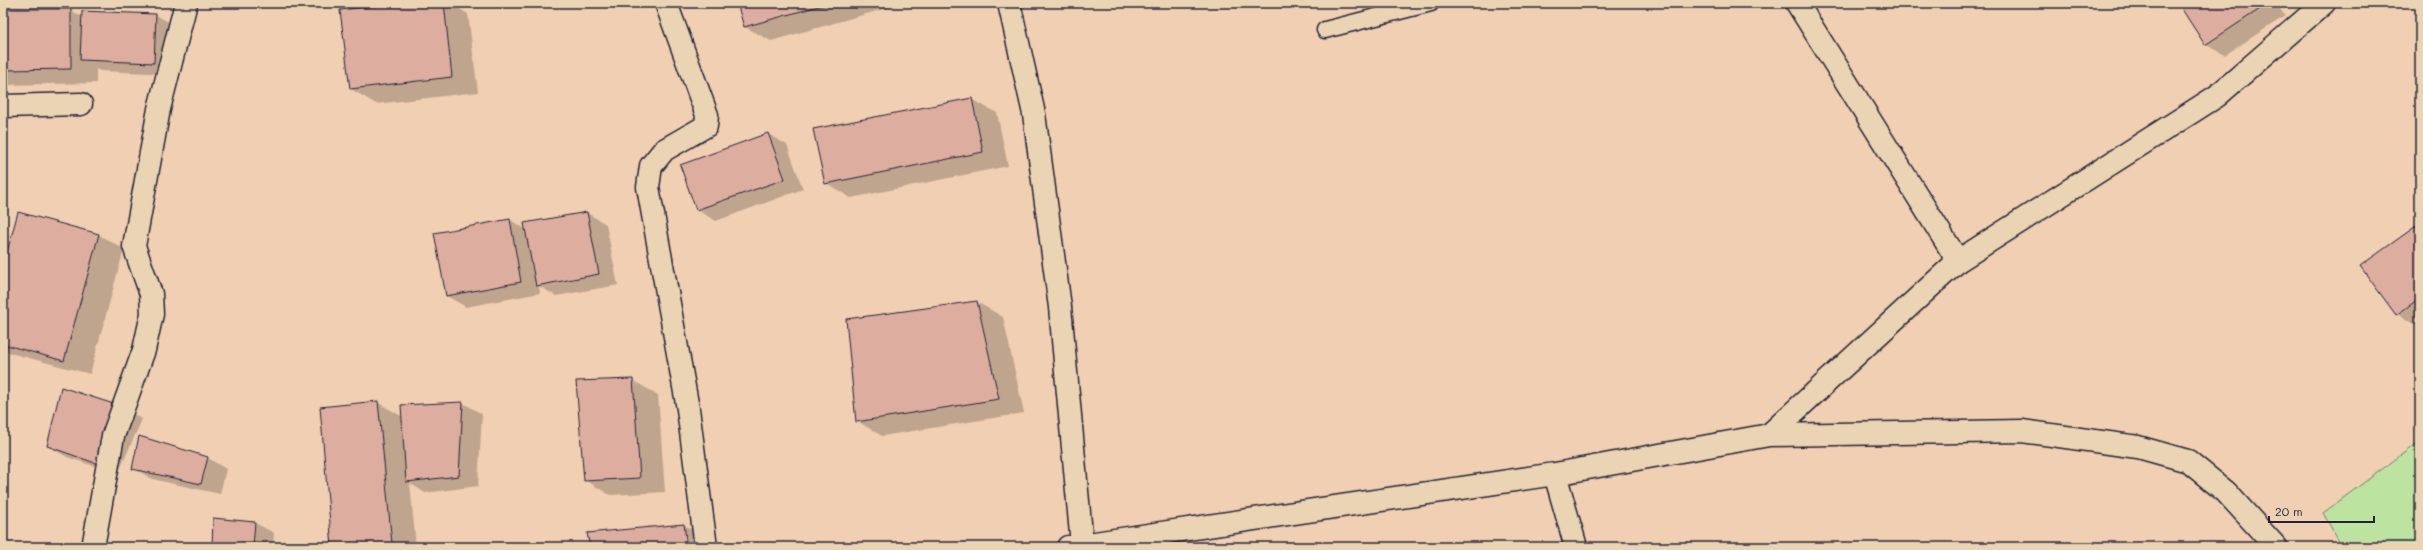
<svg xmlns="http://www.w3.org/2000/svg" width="2423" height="550" font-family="Mali,sans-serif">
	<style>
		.green { fill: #bce39f; stroke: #6f826d }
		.shadow { fill: #0003 }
		.building { fill: #ddada0; stroke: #22223b }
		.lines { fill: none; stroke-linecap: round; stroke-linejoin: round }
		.lane-casing { stroke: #22223b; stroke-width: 19 }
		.street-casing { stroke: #22223b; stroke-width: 25 }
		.lane { stroke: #ebd4b3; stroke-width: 16 }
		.street { stroke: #ebd4b3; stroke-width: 22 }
	</style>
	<rect width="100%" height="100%" fill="#f0cfb2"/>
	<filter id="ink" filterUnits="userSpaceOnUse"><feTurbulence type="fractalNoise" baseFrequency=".025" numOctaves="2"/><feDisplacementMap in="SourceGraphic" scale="8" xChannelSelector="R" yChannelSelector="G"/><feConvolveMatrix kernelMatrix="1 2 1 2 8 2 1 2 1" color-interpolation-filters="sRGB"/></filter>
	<g filter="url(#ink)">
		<path class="green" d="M2420 441V547H2342L2323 513Z"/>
		<path class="shadow" d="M3 3H91L3 7Z
			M408 3H450L468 14 478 92 376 104 351 89Z
			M738 3H905L771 41 745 27Z
			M2179 3H2276L2285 16 2225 55 2206 44Z
			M3 10H71L82 17 156 15 174 25 173 74 100 71 96 69V83L3 85Z
			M971 99 997 113 1008 166 851 198 826 183Z
			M768 134 787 145 803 189 716 221 697 210 681 165Z
			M587 213 606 224 618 285 556 296 539 286 540 293 466 307 447 296 510 220 527 230 525 224Z
			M2419 225 2420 322 2416 325 2397 314Z
			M99 235 124 249 90 374 10 353 3 349V270Z
			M977 302 1003 317 1024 413 882 436 857 421Z
			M632 380 658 395 665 492 610 495 585 480Z
			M377 402 403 417V406L463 403 482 414 478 486 425 493 410 483 416 547H333Z
			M123 408 142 419 118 474 67 457 48 446Z
			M208 458 226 469 220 494 152 479 133 468Z
			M214 519 255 523 274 533 273 547H213Z
			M684 525 703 536 704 547H688L687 536H685L686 547H591Z"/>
		<path class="building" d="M400 3H444L452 77 350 89 340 10Z
			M737 3H830L744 27Z
			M2178 3H2265L2266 5 2205 45Z
			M3 9H71V69L3 70Z
			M82 11 156 14 154 63 80 60Z
			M972 98 983 152 825 184 813 129Z
			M768 133 785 179 696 210 680 165Z
			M18 212 99 234 64 361 3 344V267Z
			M587 212 599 274 536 286 524 223Z
			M510 219 521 282 446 296 434 233Z
			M2419 224 2420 298 2396 315 2360 266Z
			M977 301 999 399 856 422 846 319Z
			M633 379 640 478 584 481 576 381Z
			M61 387 123 407 98 464 47 446Z
			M378 401 392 544 375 547H332L320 407Z
			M463 402 459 476 406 482 401 405Z
			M139 436 208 457 201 484 132 469Z
			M213 518 255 522 253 547H212Z
			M684 524 687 547H590L587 533Z"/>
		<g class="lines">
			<defs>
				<path id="lane" d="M1325 30 1431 3"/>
				<path id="street" d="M666 3 707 115 706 126 664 150 651 166 648 187 688 409 706 547
					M1009 3 1034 114 1060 307 1082 545
					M1797 3 1958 261
					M3 106 81 104
					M1769 435 1958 261 2217 96 2324 3
					M1555 474 1576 547
					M93 547 113 436 144 350 152 314 151 294 134 246 159 109 186 3
					M1068 547 1555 474 1769 435 2022 431 2138 447 2188 461 2226 492 2276 547"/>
			</defs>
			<use href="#lane" class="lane-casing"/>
			<use href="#street" class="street-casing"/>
			<use href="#lane" class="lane"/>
			<use href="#street" class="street"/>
		</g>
	</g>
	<rect width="2423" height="550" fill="none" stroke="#ebd4b3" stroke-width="16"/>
	<rect x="8" y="8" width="2407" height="534" fill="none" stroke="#22223b" stroke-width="1.5" filter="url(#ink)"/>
	<path d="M2269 516v6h105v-6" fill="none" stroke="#22223b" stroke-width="2"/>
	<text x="2275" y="516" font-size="12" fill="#22223b" stroke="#ebd4b3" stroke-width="3" paint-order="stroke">20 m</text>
</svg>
